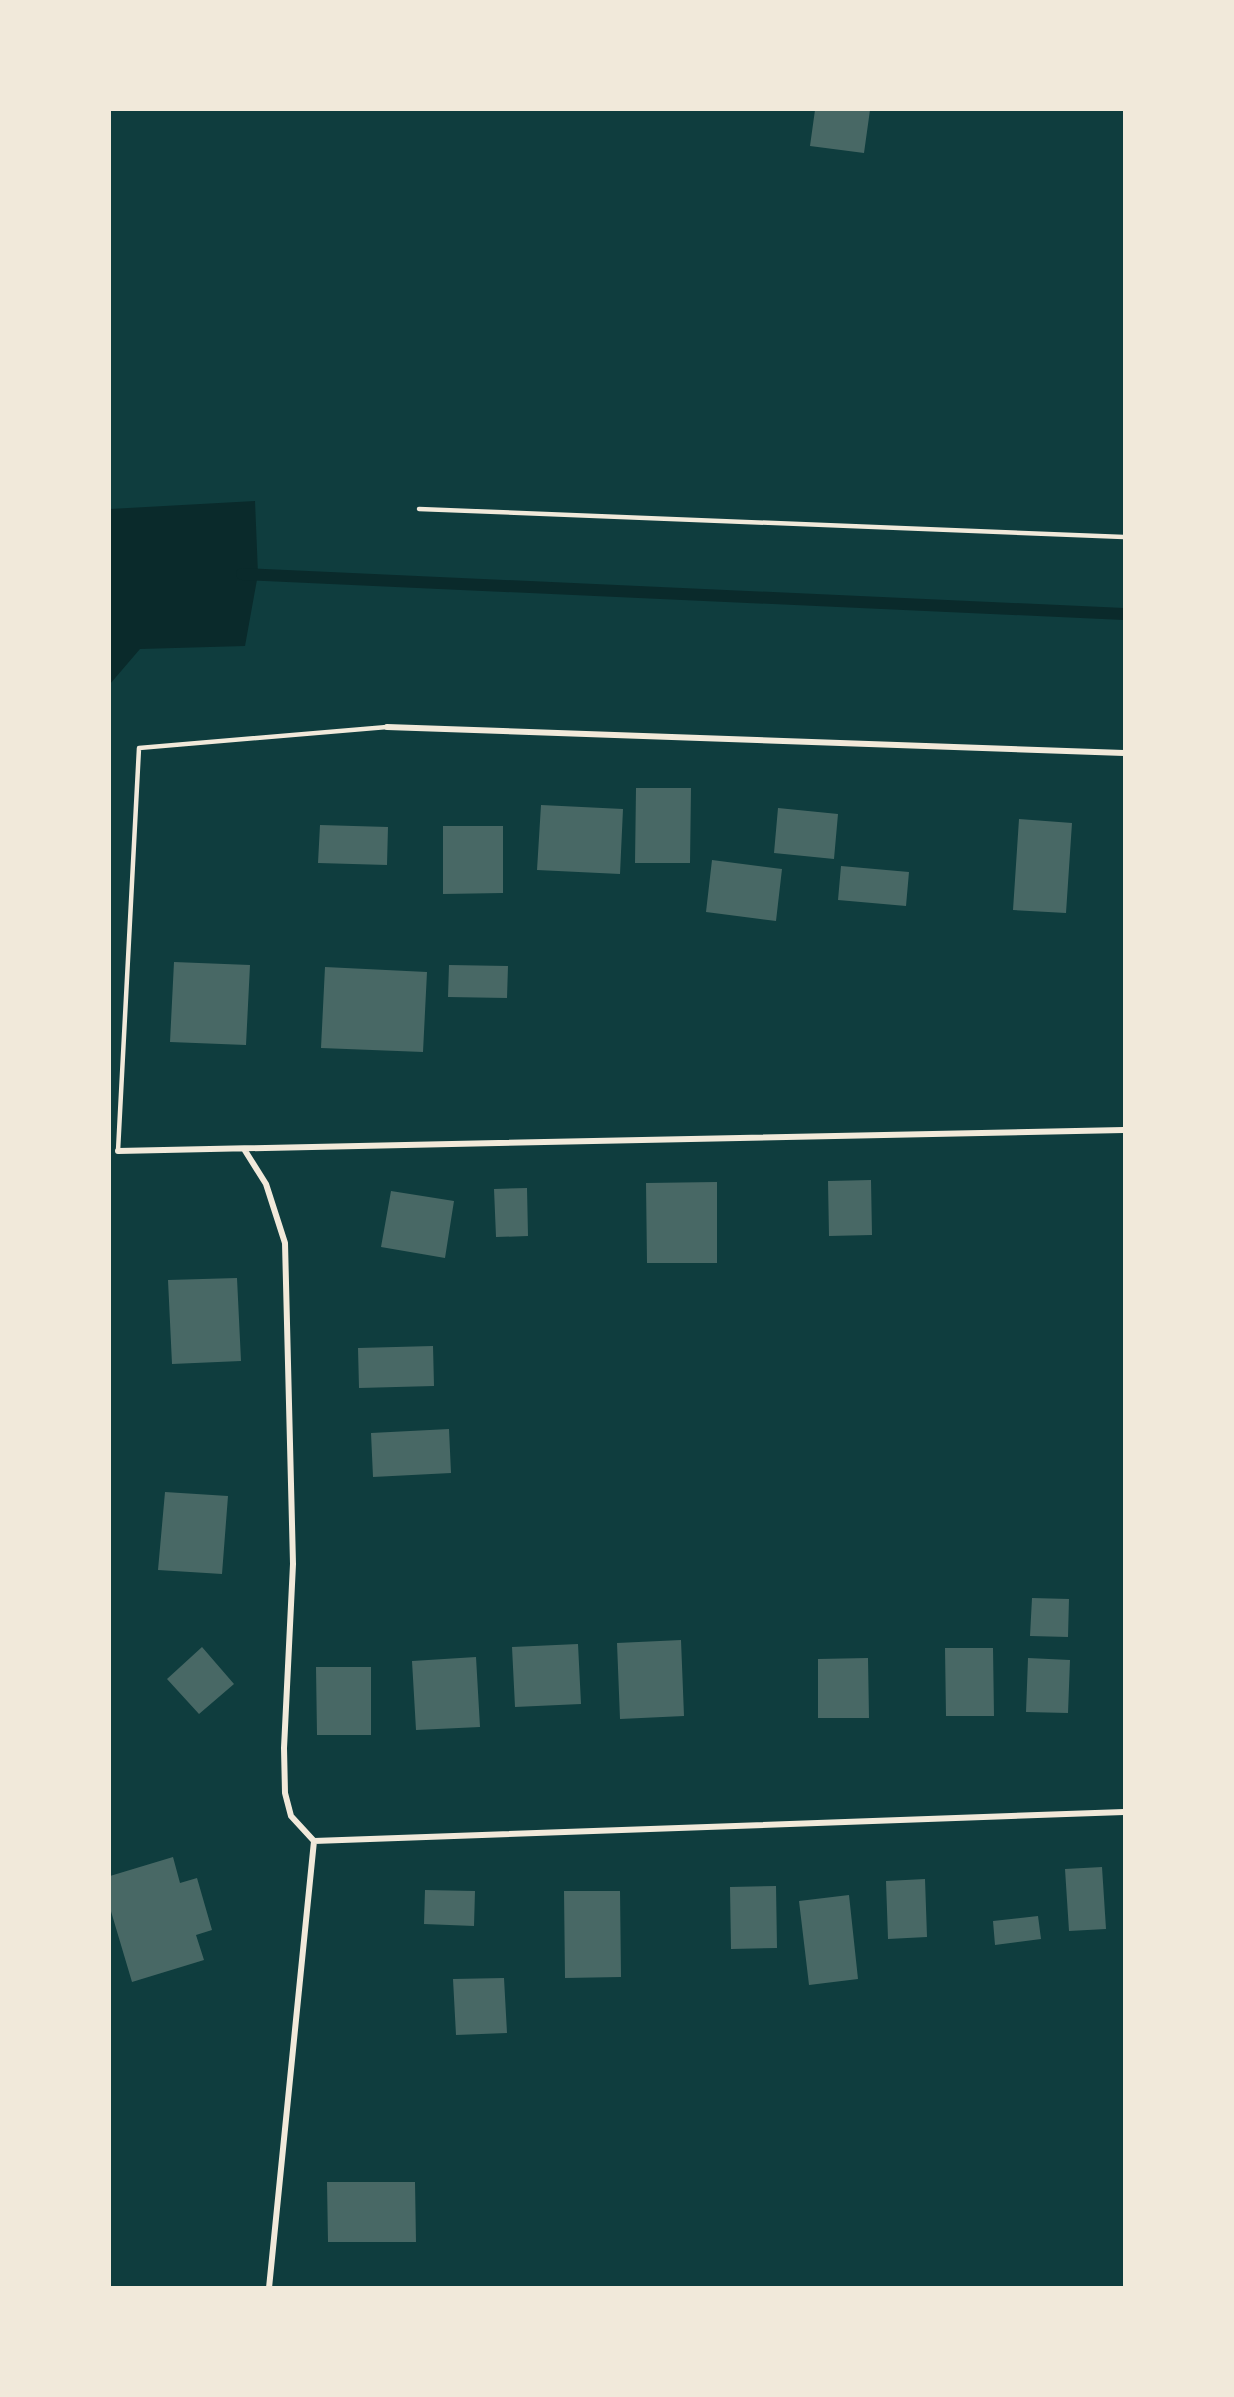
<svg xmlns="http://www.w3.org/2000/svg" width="1234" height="2397" font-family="Lato,sans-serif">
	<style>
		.water { fill: #0a2a2b }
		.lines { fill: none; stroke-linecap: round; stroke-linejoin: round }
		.stream { stroke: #0a2a2b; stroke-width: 12 }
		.building { fill: #486865 }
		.service { stroke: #f1e9da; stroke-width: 4.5 }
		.minor { stroke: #f1e9da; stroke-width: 6 }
	</style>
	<rect width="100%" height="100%" fill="#0f3d3e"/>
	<path class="water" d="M255 501 258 574 245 646 140 649 110 684V509Z"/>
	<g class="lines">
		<path class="stream" d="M242 574 1124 614"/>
	</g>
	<path class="building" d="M815 110H870L864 153 810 146Z
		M636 788H691L690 863H635Z
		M541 805 623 809 620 874 537 870Z
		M778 808 838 814 834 859 774 853Z
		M1019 819 1072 823 1066 913 1013 910Z
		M320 825 388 827 387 865 318 863Z
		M443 826H503V893L443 894Z
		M712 860 782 869 776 921 706 912Z
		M841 866 909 872 906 906 838 900Z
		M174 962 250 965 246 1045 170 1042Z
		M449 965 508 966 507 998 448 997Z
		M325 967 427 972 423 1052 321 1048Z
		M871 1180 872 1235 829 1236 828 1181Z
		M717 1182V1263H647L646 1183Z
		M527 1188 528 1236 496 1237 494 1189Z
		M391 1191 454 1201 445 1258 381 1247Z
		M237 1278 241 1361 172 1364 168 1280Z
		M433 1346 434 1386 359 1388 358 1348Z
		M449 1429 451 1473 373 1477 371 1433Z
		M165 1492 228 1496 222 1574 158 1570Z
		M1032 1598 1069 1599 1068 1637 1030 1636Z
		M681 1640 684 1716 620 1719 617 1643Z
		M578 1644 581 1704 515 1707 512 1647Z
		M202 1647 234 1684 199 1714 167 1679Z
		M945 1648H993L994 1716H946Z
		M476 1657 480 1727 416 1730 412 1661Z
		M868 1658 869 1718H818V1659Z
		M1028 1658 1070 1660 1068 1713 1026 1712Z
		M316 1667H371V1735H317Z
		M173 1857 180 1883 197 1878 212 1930 196 1935 204 1960 132 1982 110 1908V1876Z
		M1102 1867 1106 1929 1069 1931 1065 1869Z
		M925 1879 927 1937 888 1939 886 1881Z
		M776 1886 777 1948 731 1949 730 1887Z
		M425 1890 475 1891 474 1926 424 1924Z
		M564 1891H620L621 1977 565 1978Z
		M849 1895 858 1979 809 1985 799 1901Z
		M1038 1916 1041 1939 995 1945 993 1921Z
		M504 1978 507 2033 456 2035 453 1979Z
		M327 2182H415L416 2242H328Z"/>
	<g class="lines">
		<path class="service" d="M419 509 1124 537
			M118 1151 139 748 387 727"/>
		<path class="minor" d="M387 727 1124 753
			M244 1149 266 1184 285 1243 293 1564 284 1748 285 1793 291 1816 314 1841
			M118 1151 1124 1130
			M314 1841 1124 1812
			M269 2288 314 1841"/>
	</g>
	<rect width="1234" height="2397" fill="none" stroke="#f1e9da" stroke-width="222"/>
</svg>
